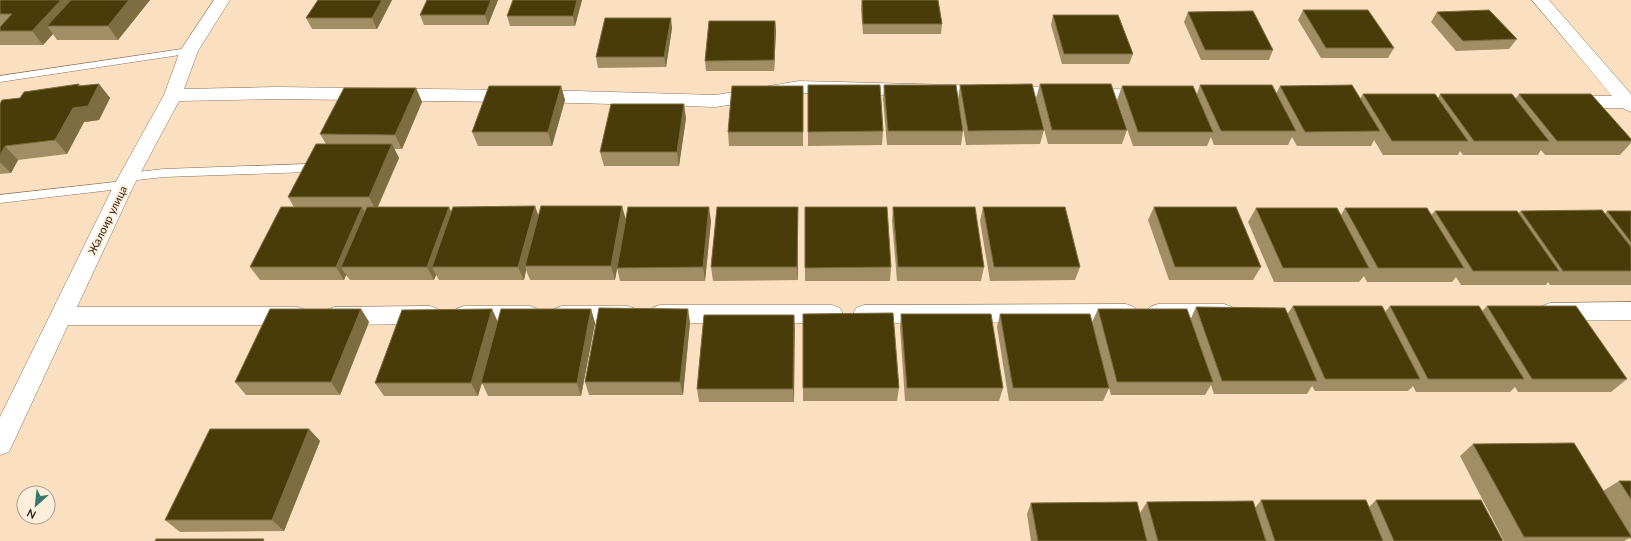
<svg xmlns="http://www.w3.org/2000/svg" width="1631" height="541" font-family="Lato,sans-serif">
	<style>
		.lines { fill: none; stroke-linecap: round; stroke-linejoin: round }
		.lane-casing { stroke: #8a7357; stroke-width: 1 }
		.street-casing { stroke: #8a7357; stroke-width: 1 }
		.lane { fill: #fff; fill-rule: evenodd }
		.street { fill: #fff; fill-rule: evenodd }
		.wall { fill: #a28e64 }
		.shaded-wall { fill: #7e6d40 }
		.building { fill: #493c09; stroke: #7e6d40 }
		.labels { text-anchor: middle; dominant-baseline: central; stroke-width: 4; stroke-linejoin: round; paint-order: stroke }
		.street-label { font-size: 11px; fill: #2a2115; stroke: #feefdc }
	</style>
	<rect width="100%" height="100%" fill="#fae0c0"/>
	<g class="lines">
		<defs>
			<path id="lane" d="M189 48 193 49 194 51 193 53 0 82V76Z
				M308 164 314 168 308 172 164 177 128 181 124 180 122 177 124 174 128 173 164 169Z
				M124 181 128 182 130 185 128 188 0 203V195Z"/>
			<path id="street" d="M214 0H230L198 51 184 89 276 87 576 91 716 95 799 81 1149 90 1156 92 1158 96 1156 100 1149 102 799 93 716 107 576 103 276 99 179 101 134 185 77 307H298L306 310 309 316 306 322 298 325H68L9 452 0 455V417L114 185 164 95 180 51Z
				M1532 0H1549L1631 94V112L1622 108H1569L1562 106 1560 102 1562 98 1569 96H1612Z
				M1631 302V320L1550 321 1542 318 1539 312 1542 306 1550 303Z
				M1126 304 1134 307 1137 313 1134 319 1126 322 864 323 856 320 853 314 856 308 864 305Z
				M1158 304H1224L1232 307 1235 313 1232 319 1224 322H1158L1150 319 1147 313 1150 307Z
				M660 305H832L840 308 843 314 840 320 832 323H660L652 320 649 314 652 308Z
				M430 306 438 309 441 315 438 321 430 324 334 325 326 322 323 316 326 310 334 307Z
				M464 306H530L538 309 541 315 538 321 530 324H464L456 321 453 315 456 309Z
				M562 306H628L636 309 639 315 636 321 628 324H562L554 321 551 315 554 309Z"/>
		</defs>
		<use href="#lane" class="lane-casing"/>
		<use href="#street" class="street-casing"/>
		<use href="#lane" class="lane"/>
		<use href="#street" class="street"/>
	</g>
	<path class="wall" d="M0 0H150L118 40H57L53 34 43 45H0Z
		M318 0H392L377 29H312L306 18Z
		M498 0 488 25H424L420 15Z
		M513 0H582L575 26H510L507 16Z
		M862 0 942 24 941 34H863L861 10Z
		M1303 10 1394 48 1388 58H1321L1298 20Z
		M1188 12 1273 50 1269 60H1201L1184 22Z
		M1437 12 1517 39 1509 49 1456 51 1431 22Z
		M1053 15 1133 54 1129 64H1062L1051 25Z
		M775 21 776 31 774 71H706L705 61Z
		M672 28 666 67 598 68 596 57Z
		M79 84 80 86 99 84 110 98 99 120 84 122 67 154 18 160 11 173 0 174V104L20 98Z
		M1040 84 1127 130 1122 144H1048L1036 98Z
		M808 85 883 131 882 145 808 146Z
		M884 85 963 131 961 145H887L883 99Z
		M960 85 1044 130 1040 144 966 145 958 99Z
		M1200 85 1276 94 1280 86 1360 99 1363 94 1438 98 1440 94 1516 98 1519 94 1631 139V143L1620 155H1545L1541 150 1538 155H1463L1460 151 1458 155H1383L1374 140 1371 146H1297L1292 137 1288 145H1214L1211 137 1207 146H1133L1117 100 1122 86 1197 94Z
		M561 86 565 100 552 146H478L472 132Z
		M803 86V146H729L728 132Z
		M416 88 422 102 402 149H394L399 158 378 207H449L451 212 535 206 538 217 622 206 625 220 711 221 705 281H620L617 268 615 280H530L526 270 524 280H439L436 275 434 280H350L346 275 344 280H260L250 267 294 207 288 197 326 144 320 134Z
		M686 118 679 166H604L600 152Z
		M893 207 984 267 981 281H897L892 221Z
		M983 207 1080 267 1075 280 990 281 980 221Z
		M1154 207 1261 267 1253 280H1169L1148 220Z
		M1256 208 1341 215 1345 208 1431 215 1435 211 1518 213 1521 211 1605 214 1607 211H1631V285H1550L1548 282 1546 285H1461L1456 277 1452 282H1367L1364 276 1359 282H1274L1248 222Z
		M798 221V280L713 281 711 267Z
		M891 267 890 281H805V268Z
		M1293 306 1385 312 1390 306 1482 311 1487 306 1627 379 1611 392H1518L1515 387 1510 392H1416L1413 386 1408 391H1315L1312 386 1307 394H1214L1211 385 1205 395H1111L1109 388 1103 401H1009L997 327 1000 314 1092 322 1098 309 1191 318 1196 307 1288 313Z
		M361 309 369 322 340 395H246L235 382Z
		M492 309 498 322 591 309 595 323 581 396H488L482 383 478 396H384L375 383Z
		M901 314 1003 388 999 401H905L900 327Z
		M794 315V402H699L697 389Z
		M690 322 683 395H589L585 382Z
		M803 388H899L897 401H803Z
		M309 429 320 441 284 531 180 532 165 520Z
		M1473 444 1603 491 1619 481H1631V540L1630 538 1624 541H1504L1460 456Z
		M1261 500 1369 507 1376 500 1503 541H1147L1140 513 1147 502 1255 508Z
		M1031 503 1147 541H1031L1027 514Z"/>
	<path class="shaded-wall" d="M61 0H80L47 26 53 34 43 45 32 31Z
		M129 0H150L118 40 108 26Z
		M382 0H392L377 29 372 18Z
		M491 0H498L488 25 485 15Z
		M577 0H582L575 26 573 16Z
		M671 18 672 28 666 67 664 57Z
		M775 21 776 31 774 71V60Z
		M99 84 110 98 99 120 84 122 67 154 55 140 73 108Z
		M561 86 565 100 552 146 548 132Z
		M416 88 422 102 402 149 395 135Z
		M684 104 686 118 679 166 677 152Z
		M392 144 399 158 376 210 369 197Z
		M5 146 18 160 11 173 0 162V155Z
		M535 206 540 220 525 266 526 270 524 280 518 267Z
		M622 206 626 220 615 280 611 266Z
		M362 207 370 221 341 267 346 275 344 280 336 267Z
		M449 207 455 220 432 267 436 275 434 280 427 267Z
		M709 207 711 221 705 281 703 267Z
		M798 207V280L797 267Z
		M361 309 369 322 340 395 331 382Z
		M492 309 498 323 478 396 471 383Z
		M591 309 595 323 581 396 577 383Z
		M688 309 690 322 683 395 680 382Z
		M794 315 795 328 794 402 793 389Z
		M309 429 320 441 284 531 272 520Z"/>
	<path class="building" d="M0 0H61L32 31H0V27L12 14H0Z
		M71 0H129L108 26H47Z
		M318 0H382L372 18H306Z
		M427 0H491L485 15H420Z
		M513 0H577L573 16H507Z
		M862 0H938L942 24H863Z
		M1303 10H1368L1394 48H1326Z
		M1489 10 1517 39 1463 41 1437 12Z
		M1253 11 1273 50H1205L1188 12Z
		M1053 15H1118L1133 54H1064Z
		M605 18H671L664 57H596Z
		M709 21H775L774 60 705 61Z
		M79 84 78 86 99 84 88 106 73 108 55 140 5 146 0 155V104L2 100 20 98 24 92Z
		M1032 84 1044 130 968 131 960 85Z
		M1040 84H1111L1127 130H1052Z
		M808 85H880L883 131 808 132Z
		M884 85H956L963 131H888Z
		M1200 85H1272L1296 131H1221Z
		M1352 85 1380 131 1305 132 1280 86Z
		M489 86H561L548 132H472Z
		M732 86H803V132H728Z
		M1122 86H1193L1213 132H1138Z
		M344 88H416L395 135 320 134Z
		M1363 94H1435L1468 141H1392Z
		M1440 94H1512L1549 141H1474Z
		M1519 94H1591L1631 139V141H1557Z
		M611 104H684L677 152H600Z
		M316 144H392L369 197H288Z
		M535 206 518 267H432L453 207Z
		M541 206H622L611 266H525Z
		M281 207H362L336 267H250Z
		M367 207H449L427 267H341Z
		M628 207H709L703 267 617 268Z
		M717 207H798L797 267H711Z
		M805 207H887L891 267 805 268Z
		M893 207H975L984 267H898Z
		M983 207H1065L1080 267H994Z
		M1154 207H1236L1261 267H1175Z
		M1256 208H1337L1369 268H1283Z
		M1345 208H1427L1464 268H1378Z
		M1602 210 1631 247V271H1563L1521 211Z
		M1435 211H1517L1559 271H1473Z
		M1607 211H1631V242Z
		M1293 306H1382L1420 379H1325Z
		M1390 306H1479L1524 379H1428Z
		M1487 306H1576L1627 379H1532Z
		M1196 307 1285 308 1317 381H1222Z
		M599 308 688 309 680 382H585Z
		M270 309H361L331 382H235Z
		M492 309 471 383H375L402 310Z
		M501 309H591L577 383H481Z
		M1098 309H1187L1213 382H1117Z
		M893 313 899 388H803V314Z
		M901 314H991L1003 388H907Z
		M1000 314H1090L1109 388H1013Z
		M704 315H794L793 389H697Z
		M210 429H309L272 520H165Z
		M1574 443 1631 536V537H1524L1473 444Z
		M1619 481H1631V499Z
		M1261 500H1366L1383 541H1275Z
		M1376 500H1481L1503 541H1394Z
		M1253 501 1266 541H1158L1147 502Z
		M1137 502 1147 541H1038L1031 503Z
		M156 539H264L263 541H155Z"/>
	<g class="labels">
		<g class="street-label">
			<text transform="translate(107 220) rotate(-64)">Жалоир улица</text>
		</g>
	</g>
	<g transform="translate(36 505) rotate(207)"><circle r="19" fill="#feefdc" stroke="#a99d8c"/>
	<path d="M0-3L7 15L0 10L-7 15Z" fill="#34796d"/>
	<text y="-6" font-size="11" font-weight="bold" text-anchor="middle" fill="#2a2115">N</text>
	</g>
</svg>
